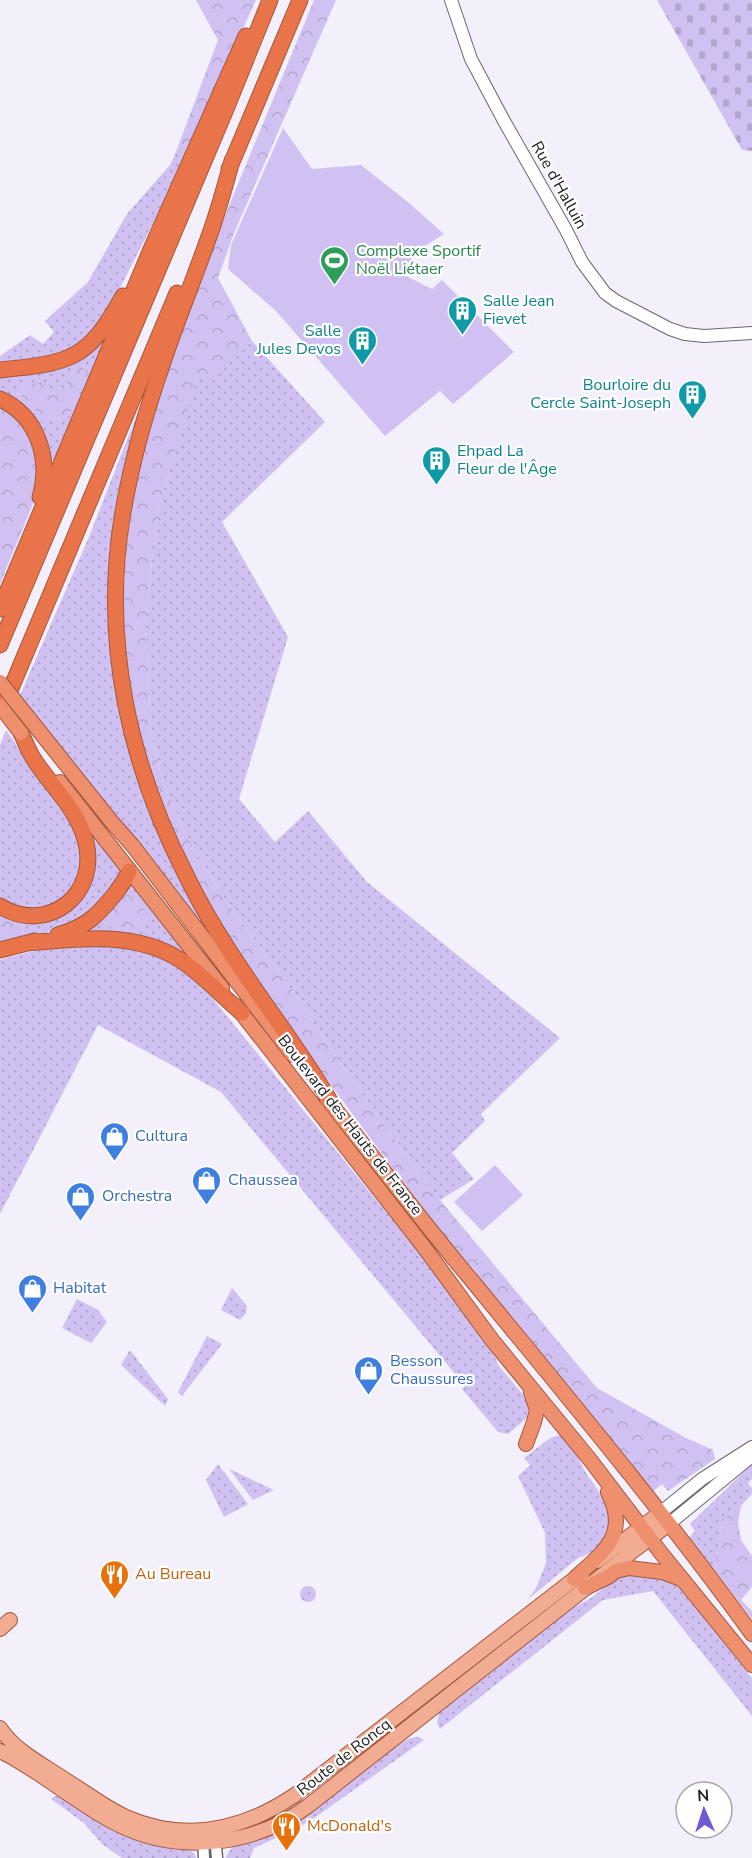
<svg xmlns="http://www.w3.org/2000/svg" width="752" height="1858" font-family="'Nunito Sans',sans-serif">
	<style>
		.grass { fill: url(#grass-dots); fill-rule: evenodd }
		.forest { fill: url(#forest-crowns) }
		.cemetery { fill: url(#cemetery-stones) }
		.park { fill: #d0c1f2 }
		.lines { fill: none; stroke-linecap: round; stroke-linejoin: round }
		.tertiary-casing { stroke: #6a6771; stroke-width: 13 }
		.secondary-casing { stroke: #6a6771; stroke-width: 14 }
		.primary-casing { stroke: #a4573c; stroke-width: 16 }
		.trunk-casing { stroke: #a4573c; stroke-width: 16 }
		.motorway-casing { stroke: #a4573c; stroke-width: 17 }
		.tertiary { stroke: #fff; stroke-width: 10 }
		.secondary { stroke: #fff; stroke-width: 12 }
		.primary { stroke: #f2ac92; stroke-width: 14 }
		.trunk { stroke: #ee906e; stroke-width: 14 }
		.motorway { stroke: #ea7449; stroke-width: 15 }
		.trunk-bridge-casing { stroke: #a4573c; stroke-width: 16; stroke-linecap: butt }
		.trunk-bridge { stroke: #ee906e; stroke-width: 14 }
		.labels { text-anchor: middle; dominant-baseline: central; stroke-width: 4.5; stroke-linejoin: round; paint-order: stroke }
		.street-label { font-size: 16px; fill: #222125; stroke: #fff }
		.leisure-label { font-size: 16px; fill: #27864d; stroke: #fff; text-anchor: start }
		.culture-label { font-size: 16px; fill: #0d838f; stroke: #fff; text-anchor: start }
		.shop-label { font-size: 16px; fill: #366cbe; stroke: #fff; text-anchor: start }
		.food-label { font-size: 16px; fill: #c56008; stroke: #fff; text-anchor: start }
	</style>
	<defs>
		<pattern id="grass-dots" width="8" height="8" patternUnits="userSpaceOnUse" patternTransform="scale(1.5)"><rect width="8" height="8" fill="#d0c1f2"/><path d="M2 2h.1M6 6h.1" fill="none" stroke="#b2a6cf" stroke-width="1.8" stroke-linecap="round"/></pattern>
		<pattern id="forest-crowns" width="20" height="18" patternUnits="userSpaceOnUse" patternTransform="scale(1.5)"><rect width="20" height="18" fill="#d0c1f2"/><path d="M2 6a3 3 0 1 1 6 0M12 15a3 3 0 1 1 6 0" fill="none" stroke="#b2a6cf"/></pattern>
		<pattern id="cemetery-stones" width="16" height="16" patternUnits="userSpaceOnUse" patternTransform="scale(1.5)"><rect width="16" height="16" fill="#d0c1f2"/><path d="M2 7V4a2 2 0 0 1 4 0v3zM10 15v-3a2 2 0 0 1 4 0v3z" fill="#b2a6cf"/></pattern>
	</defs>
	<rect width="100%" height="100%" fill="#f3f0fc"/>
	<path class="grass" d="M174 157 183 160 160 210 101 325 74 349 56 356 0 364V356L30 335 43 344 54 332 45 321 88 282 127 214 170 165Z
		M103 338 107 341 57 461 48 458 0 395V374ZM76 367 67 418 41 419 33 406 18 393 64 388Z
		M252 341 325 422 222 522 288 637 239 799 275 842 308 811 367 882 560 1038 481 1114 485 1121 452 1153 474 1179 440 1200 355 1085 291 989 223 897 185 833 162 779 151 733 146 628 149 583 160 503 197 377 211 381Z
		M139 409 141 410 125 470 119 707C139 796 169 865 217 942L215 943 20 695 89 537Z
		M6 730C13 739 18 748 25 757 40 776 69 811 77 833 86 862 81 891 52 905 36 913 14 908 0 897V745Z
		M89 834H91L123 874 86 918 55 931 24 936 22 921 71 908Z
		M130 884 187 956 128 934 92 930 91 928 97 925 102 920 108 927 151 916 125 891Z
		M87 945 145 951 164 957 201 984 433 1270 490 1347 499 1366 525 1397 529 1407 527 1418 508 1434 498 1432 462 1389 465 1386 221 1092 98 1025 0 1214V960C29 951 56 946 87 945Z
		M232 1288 247 1306 246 1313 240 1320 221 1310Z
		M77 1299 98 1310 107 1322 91 1343 62 1328Z
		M207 1336 222 1344 182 1396 178 1392Z
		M130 1350 168 1399 165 1406 121 1365Z
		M560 1435 571 1445 586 1473 605 1500 611 1521 605 1541 597 1551 578 1558 527 1600 536 1588 546 1563 545 1533 518 1476 530 1465 524 1458 550 1438Z
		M218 1464 248 1504 224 1517 206 1480Z
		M752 1464V1479L748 1483 752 1488V1494L741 1506 722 1521 715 1570 689 1538 695 1531 690 1524Z
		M229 1469 274 1490 253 1500Z
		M625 1575 651 1577 677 1583 752 1678V1716L653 1591 603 1600 440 1729 437 1723 439 1713 566 1612 591 1598 610 1583Z
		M300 1594a8 8 0 1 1 16 0a8 8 0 1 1-16 0Z
		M418 1737 424 1740 310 1821 287 1833 254 1848 250 1858H226L229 1851 236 1845 264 1837 385 1752 410 1738Z
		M55 1796 63 1797 185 1848 194 1853 196 1858H122L102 1844 84 1823 51 1799Z"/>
	<path class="forest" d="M196 0H256L183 160 174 157 218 40Z
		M314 0H336L234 233 218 278 252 341 211 382 197 378 160 503 149 583 146 628 151 733 162 779 185 833 223 897 291 989 355 1085 440 1200 597 1388 686 1438 713 1450 715 1459 668 1491 662 1484 651 1493 494 1297 473 1268 463 1258 417 1201 322 1073 243 960 219 921 203 893 162 808 150 775 128 686 123 609 126 549 135 485 147 431 193 293Z
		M76 367 88 371 68 418 41 419 33 406 18 393 21 386 42 382 49 389 64 388Z
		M0 407 14 416 31 436 38 459 35 499 0 584Z
		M125 891 151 916 144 926 134 931 108 927 102 920Z
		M0 912 22 921 24 936 0 943Z
		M741 1506 738 1522 741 1540 752 1556V1587L741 1600 752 1611V1619L715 1570 722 1520Z"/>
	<path class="cemetery" d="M657 0H752V151L742 150Z"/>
	<path class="park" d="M283 128 312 169 361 165 409 203 444 234 420 249 400 273 432 289 442 280 514 352 453 404 440 391 385 436 276 311 228 269 231 245Z
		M495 1165 523 1195 482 1231 454 1202Z"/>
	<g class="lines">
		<defs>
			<path id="tertiary" d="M215 1834 217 1858
				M203 1837 204 1858"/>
			<path id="secondary" d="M451 0 471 59 504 121 566 230 582 262 605 293 616 301 670 329 685 334 704 336 752 333
				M660 1513 702 1479 752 1447
				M669 1524 752 1456"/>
			<path id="primary" d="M597 1561 660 1513
				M0 1629 10 1620
				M0 1728C15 1751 42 1764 64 1779 84 1791 104 1807 126 1817 186 1843 243 1830 295 1795L582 1573
				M0 1751C41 1771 76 1803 117 1824 178 1855 254 1846 308 1806L633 1551 669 1524"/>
			<path id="trunk" d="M28 717 111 821 133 846 293 1055
				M60 782 222 988
				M236 1006 427 1251 492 1340 591 1461 661 1553 752 1665
				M327 1099C375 1158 420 1219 469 1277 565 1394 663 1511 752 1634
				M526 1444 534 1422 537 1410 531 1392
				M574 1579C603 1552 630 1535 608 1492
				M585 1588 608 1577 616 1571 629 1568 662 1572 681 1579"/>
			<path id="motorway" d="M232 161C226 182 220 204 213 225 196 275 175 324 159 374 143 421 130 469 122 518 102 642 129 764 186 875 203 910 224 944 246 976 276 1021 307 1060 334 1108
				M229 169 300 0
				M0 370C71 363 88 360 123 296
				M0 399C38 416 51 459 40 497
				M0 609 152 247 246 36
				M0 645 226 109 270 0
				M4 705 177 293
				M0 906C48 936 101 893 85 839 76 807 50 785 33 758 28 750 25 741 21 733
				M58 935C86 927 97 916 114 895 120 887 126 880 129 871
				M27 943C78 938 137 931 182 961 204 976 222 996 242 1013
				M0 950 35 941"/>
		</defs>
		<use href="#tertiary" class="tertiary-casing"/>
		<use href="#secondary" class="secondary-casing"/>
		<use href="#primary" class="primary-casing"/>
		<use href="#trunk" class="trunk-casing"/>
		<use href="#motorway" class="motorway-casing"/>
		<use href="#tertiary" class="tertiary"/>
		<use href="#secondary" class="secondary"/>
		<use href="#primary" class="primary"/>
		<use href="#trunk" class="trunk"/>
		<use href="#motorway" class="motorway"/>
		<defs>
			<path id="trunk-bridge" d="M0 682 28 717
				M0 706 21 733"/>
		</defs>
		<use href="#trunk-bridge" class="trunk-bridge-casing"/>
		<use href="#trunk-bridge" class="trunk-bridge"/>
	</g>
	<defs>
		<symbol id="stadium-pin" viewBox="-11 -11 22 30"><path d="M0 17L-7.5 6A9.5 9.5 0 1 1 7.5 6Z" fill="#2e9e5b" stroke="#fff"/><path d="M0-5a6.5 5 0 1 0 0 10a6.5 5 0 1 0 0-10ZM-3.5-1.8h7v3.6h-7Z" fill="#fff"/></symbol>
		<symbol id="building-pin" viewBox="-11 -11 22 30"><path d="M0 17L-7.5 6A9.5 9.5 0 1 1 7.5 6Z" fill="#0f9aa8" stroke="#fff"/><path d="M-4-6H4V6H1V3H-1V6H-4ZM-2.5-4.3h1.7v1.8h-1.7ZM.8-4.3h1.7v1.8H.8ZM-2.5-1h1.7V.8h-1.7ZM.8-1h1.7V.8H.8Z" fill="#fff"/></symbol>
		<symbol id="shop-pin" viewBox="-11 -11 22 30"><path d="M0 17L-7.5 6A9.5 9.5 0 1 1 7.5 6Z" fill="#3f7fe0" stroke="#fff"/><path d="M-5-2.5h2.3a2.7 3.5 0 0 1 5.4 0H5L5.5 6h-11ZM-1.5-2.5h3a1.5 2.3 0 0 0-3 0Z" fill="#fff"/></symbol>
		<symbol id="restaurant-pin" viewBox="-11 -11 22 30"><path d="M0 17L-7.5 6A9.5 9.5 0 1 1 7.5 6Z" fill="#e8710a" stroke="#fff"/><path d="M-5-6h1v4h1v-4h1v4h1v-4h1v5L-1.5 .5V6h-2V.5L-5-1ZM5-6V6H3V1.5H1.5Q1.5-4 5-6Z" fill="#fff"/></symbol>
	</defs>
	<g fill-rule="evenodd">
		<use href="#stadium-pin" x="318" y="244" width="33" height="45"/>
		<use href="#building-pin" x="446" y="294" width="33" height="45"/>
		<use href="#building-pin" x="346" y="324" width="33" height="45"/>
		<use href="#building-pin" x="676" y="378" width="33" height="45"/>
		<use href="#building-pin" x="420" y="444" width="33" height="45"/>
		<use href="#shop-pin" x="98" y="1120" width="33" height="45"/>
		<use href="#shop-pin" x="190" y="1164" width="33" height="45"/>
		<use href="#shop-pin" x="64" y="1180" width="33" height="45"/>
		<use href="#shop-pin" x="16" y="1272" width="33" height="45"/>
		<use href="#shop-pin" x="352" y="1354" width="33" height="45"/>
		<use href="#restaurant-pin" x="98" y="1558" width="33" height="45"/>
		<use href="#restaurant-pin" x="270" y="1810" width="33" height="45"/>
	</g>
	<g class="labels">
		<g class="street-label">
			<text transform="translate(559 185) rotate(61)">Rue d'Halluin</text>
			<text transform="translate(350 1125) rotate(52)">Boulevard des Hauts de France</text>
			<text transform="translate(344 1757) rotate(-38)">Route de Roncq</text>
		</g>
		<g class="leisure-label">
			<text x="356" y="251">Complexe Sportif<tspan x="356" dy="18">Noël Liétaer</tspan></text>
		</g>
		<g class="culture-label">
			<text x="483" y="301">Salle Jean<tspan x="483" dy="18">Fievet</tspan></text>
			<text x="341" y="331" text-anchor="end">Salle<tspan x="341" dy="18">Jules Devos</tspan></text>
			<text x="671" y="385" text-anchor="end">Bourloire du<tspan x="671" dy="18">Cercle Saint-Joseph</tspan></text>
			<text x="457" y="451">Ehpad La<tspan x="457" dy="18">Fleur de l'Âge</tspan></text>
		</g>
		<g class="shop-label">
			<text x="135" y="1136">Cultura</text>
			<text x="228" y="1180">Chaussea</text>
			<text x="102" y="1196">Orchestra</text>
			<text x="53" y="1288">Habitat</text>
			<text x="390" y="1361">Besson<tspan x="390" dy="18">Chaussures</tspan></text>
		</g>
		<g class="food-label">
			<text x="135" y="1574">Au Bureau</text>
			<text x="307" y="1826">McDonald's</text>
		</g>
	</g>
	<g transform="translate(704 1810) rotate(357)"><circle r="28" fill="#ffffff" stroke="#a7a6a8" stroke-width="1.5"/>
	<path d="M0-4.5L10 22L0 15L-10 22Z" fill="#7458d2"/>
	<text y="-9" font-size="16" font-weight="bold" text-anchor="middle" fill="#222125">N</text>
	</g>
</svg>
